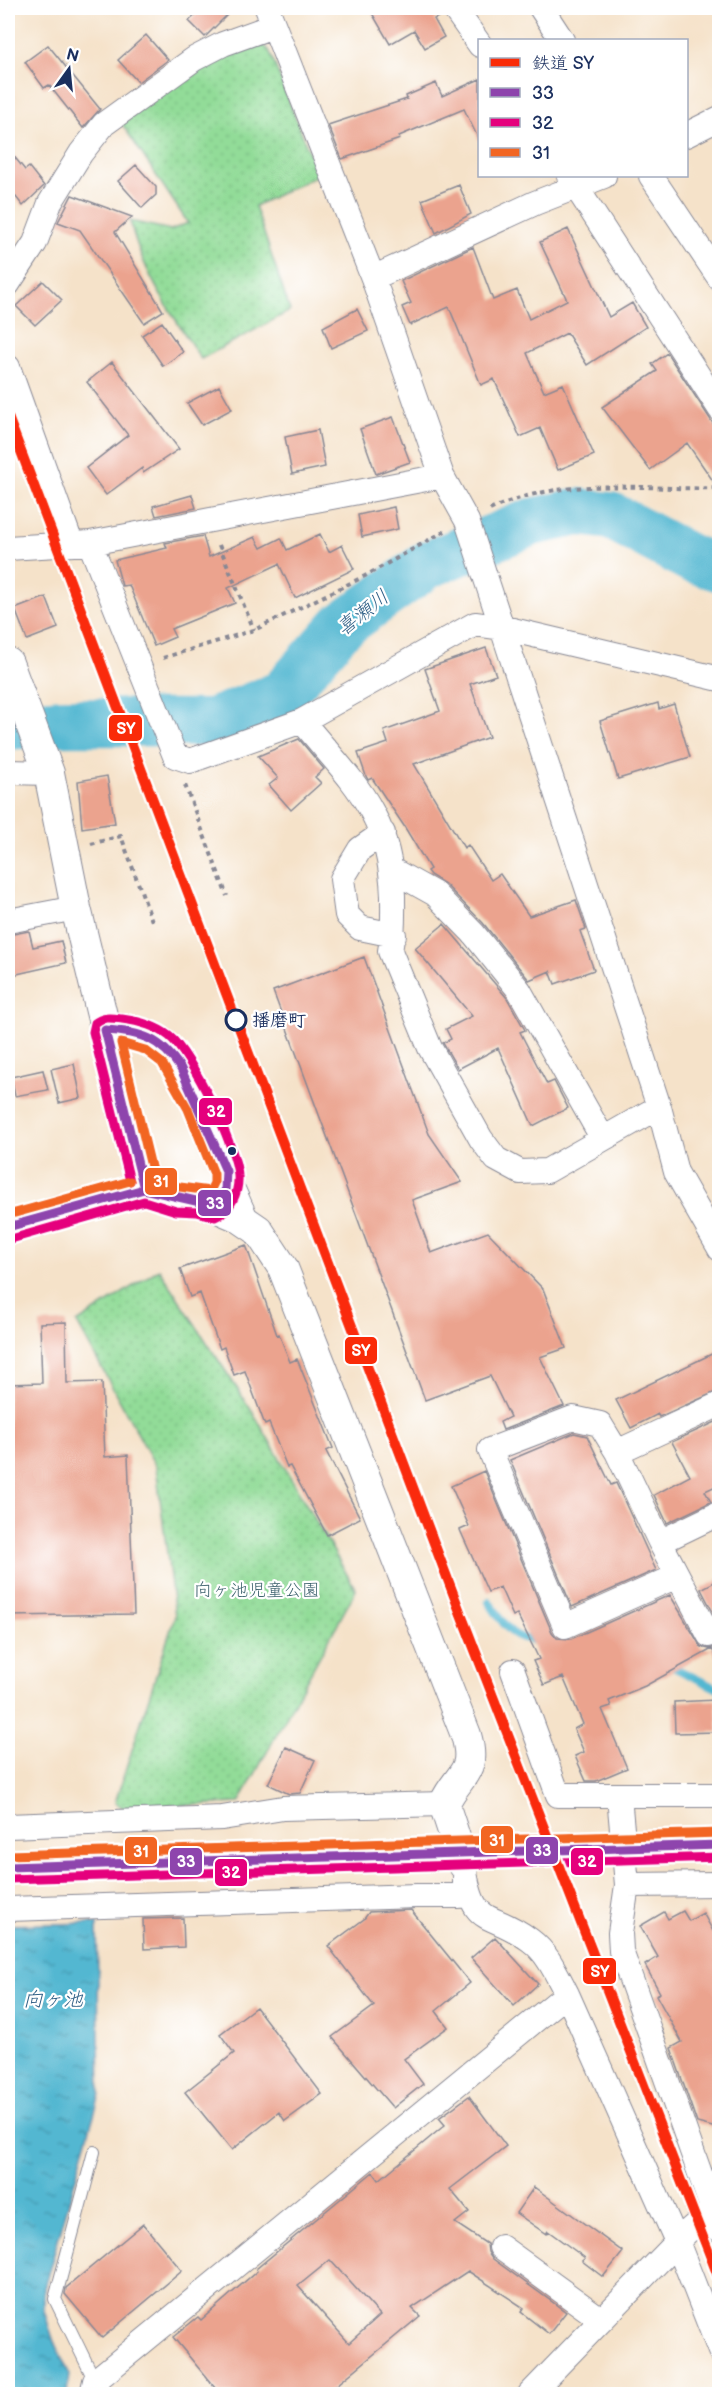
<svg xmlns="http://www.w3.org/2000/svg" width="727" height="2402" font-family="'Balsamiq Sans','Klee One',sans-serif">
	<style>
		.park { fill: url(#park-dots); stroke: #56867b; stroke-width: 1.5 }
		.water { fill: url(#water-ripples); stroke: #377398; stroke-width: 1.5 }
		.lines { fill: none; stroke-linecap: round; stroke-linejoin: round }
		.stream { stroke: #53b7d1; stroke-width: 8 }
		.river { stroke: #53b7d1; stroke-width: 48 }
		.building { fill: #eba38e; fill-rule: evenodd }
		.service-casing { stroke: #888894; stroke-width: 14 }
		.minor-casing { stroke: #888894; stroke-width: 26 }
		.tertiary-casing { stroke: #888894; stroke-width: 32 }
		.secondary-casing { stroke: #888894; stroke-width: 35 }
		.path { stroke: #888894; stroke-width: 4; stroke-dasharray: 4.5 4.5; stroke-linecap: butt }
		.service { stroke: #fff; stroke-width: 12 }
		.minor { stroke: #fff; stroke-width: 24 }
		.tertiary { stroke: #fff; stroke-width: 30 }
		.secondary { stroke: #fff; stroke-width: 33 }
		.secondary-bridge-casing { stroke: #888894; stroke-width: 35; stroke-linecap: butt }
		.secondary-bridge { stroke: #fff; stroke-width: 33 }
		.bus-1-casing { stroke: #fff; stroke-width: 14 }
		.bus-2-casing { stroke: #fff; stroke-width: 14 }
		.bus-3-casing { stroke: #fff; stroke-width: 14 }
		.bus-1 { stroke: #8e44ad; stroke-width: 9 }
		.bus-2 { stroke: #e5007d; stroke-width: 9 }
		.bus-3 { stroke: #f26522; stroke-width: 9 }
		.rail-1-casing { stroke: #fff; stroke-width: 15 }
		.rail-1 { stroke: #fa2b08; stroke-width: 10 }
		.stop-dot { fill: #fff; stroke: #1b2f5e; stroke-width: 3 }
		.bus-dot { fill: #1b2f5e; stroke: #fff; stroke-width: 2 }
		.labels { text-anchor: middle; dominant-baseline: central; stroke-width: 4.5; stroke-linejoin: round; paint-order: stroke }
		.stop-label { font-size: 18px; font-weight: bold; fill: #1b2f5e; stroke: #fff; text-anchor: start }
		.park-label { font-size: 18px; fill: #3f636f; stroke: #fff }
		.water-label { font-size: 20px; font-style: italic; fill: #2f5f86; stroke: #fff }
		.line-badge { stroke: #fff; stroke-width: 2 }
		.badge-label { font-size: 16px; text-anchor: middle; font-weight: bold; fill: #fff }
	</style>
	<defs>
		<pattern id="park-dots" width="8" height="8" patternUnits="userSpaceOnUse" patternTransform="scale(1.5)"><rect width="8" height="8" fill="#92dc98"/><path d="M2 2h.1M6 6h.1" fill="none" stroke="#7dbd85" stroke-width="1.8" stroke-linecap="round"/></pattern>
		<pattern id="water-ripples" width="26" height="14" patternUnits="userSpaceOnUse" patternTransform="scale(1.5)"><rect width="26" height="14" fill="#53b7d1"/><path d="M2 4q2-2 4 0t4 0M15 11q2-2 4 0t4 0" fill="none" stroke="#4495ad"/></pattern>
	</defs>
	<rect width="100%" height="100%" fill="#fff"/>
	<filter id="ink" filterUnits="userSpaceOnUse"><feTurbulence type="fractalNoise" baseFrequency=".0167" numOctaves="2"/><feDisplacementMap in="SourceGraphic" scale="12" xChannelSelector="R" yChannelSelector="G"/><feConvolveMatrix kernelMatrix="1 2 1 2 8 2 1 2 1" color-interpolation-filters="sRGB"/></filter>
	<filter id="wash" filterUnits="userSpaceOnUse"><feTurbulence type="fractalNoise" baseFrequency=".008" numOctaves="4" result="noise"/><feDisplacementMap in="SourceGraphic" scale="24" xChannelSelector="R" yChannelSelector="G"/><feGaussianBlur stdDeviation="1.35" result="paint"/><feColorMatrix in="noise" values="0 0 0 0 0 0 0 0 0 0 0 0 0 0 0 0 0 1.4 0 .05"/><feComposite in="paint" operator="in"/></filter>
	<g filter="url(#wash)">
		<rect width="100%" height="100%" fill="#f5e2c9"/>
		<path class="park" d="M260 43 269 50 318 175 255 206 290 311 201 359C172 314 143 274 130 221L171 230 188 223 122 124 156 96 230 50Z
			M159 1269 255 1416 356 1590 239 1803 123 1808 115 1803 175 1616 156 1467 77 1323Z"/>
		<path class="water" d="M97 1923 100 2094 44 2288V2311L54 2342 69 2373 67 2394H8V1925Z"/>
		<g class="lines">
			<path class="stream" d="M489 1602C505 1626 510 1640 541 1641
				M669 1665 720 1690"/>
			<path class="river" d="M8 726 65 722 210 723 282 694 342 626 427 565 532 522 579 512 611 516 692 559 720 568"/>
		</g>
		<g id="blocks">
			<path class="building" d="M203 8H234L205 37 189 21Z
				M369 8H440L442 15 434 19 444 37 425 48 414 30 390 44Z
				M146 35 168 60 138 82 118 60Z
				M48 45 100 109 83 128 49 85 44 88 25 62Z
				M480 79V142L464 109 399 136 400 139 342 159 328 125 407 99 406 96 436 83 442 96Z
				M8 149 25 170 29 167 44 186 23 206 8 187Z
				M136 165 156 187V195L142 208 118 181Z
				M459 185 471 214 436 233 422 200Z
				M72 195 132 217 115 232 163 311 144 323 80 230 58 222Z
				M568 229 609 317 632 303 646 327 587 365 567 333 527 353 544 392 563 384 594 455 558 470 540 428 520 437 494 379 481 385 449 307 410 325 402 307 411 303 401 281 473 247 493 300 517 290 529 319 567 300 540 242Z
				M43 281 62 300 35 325 16 306Z
				M357 309 368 331 331 348 323 327Z
				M162 322 183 352 163 366 142 335Z
				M667 353 720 434V491L687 443 650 470 602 407 657 371 652 364Z
				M112 362 179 449 143 473 142 468 106 495 86 468 128 435 87 382Z
				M219 386 232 409 202 425 187 403Z
				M393 417 410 462 376 474 360 429Z
				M318 430 325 467 292 474 285 437Z
				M192 495 196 508 156 516 153 506Z
				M394 507 398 529 362 537 358 515Z
				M320 534 329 552 342 545 354 569 295 598 279 564 228 588 235 603 171 629 175 637 154 646 129 585 122 586 115 560 167 548 165 543 203 536 209 557 255 537 261 548 281 538 287 550Z
				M46 597 58 628 27 640 15 609Z
				M486 648 496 675 470 684 489 737 414 764 464 848 468 845 491 880 500 874 529 916 576 900 586 929 580 931 594 970 555 984 550 971 529 980 483 923 445 884 430 875 427 871 430 869 404 826 372 778 368 780 366 776 358 753 388 743 384 731 440 711 425 669Z
				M658 703 659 709 674 704 690 757 618 779 600 721Z
				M299 739 324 769 315 777 321 783 291 810 269 785 278 778 258 756Z
				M107 776 115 823 82 828 78 781Z
				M444 924 507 998 525 1030 520 1032 547 1084 554 1081 568 1108 533 1126 498 1048 458 1069 443 1043 451 1039 446 1029 472 1016 415 948Z
				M29 931 33 947 61 941 66 963 8 976V935Z
				M364 957 429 1134 462 1182 412 1200 431 1253 488 1232 543 1289 566 1348 540 1357 564 1406 503 1430 500 1422 510 1417 490 1376 425 1400 273 991Z
				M74 1064 81 1098 59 1103 51 1069Z
				M43 1070 48 1090 15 1096 11 1077Z
				M246 1245 277 1335 279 1334 290 1362 297 1359 333 1448 326 1451 360 1518 327 1535 290 1466 287 1467 269 1423 265 1425 245 1371 234 1375 224 1347 220 1349 200 1293 190 1297 180 1269Z
				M66 1322 67 1383 102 1382 105 1457 128 1455 134 1614 8 1616V1384L42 1383 40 1323Z
				M720 1350V1390L659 1417 658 1414 631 1428 616 1400Z
				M720 1420V1484L705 1491 711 1502 667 1523 654 1495 690 1476 672 1442Z
				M574 1433 587 1436 611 1485 616 1483 656 1570 572 1607 510 1460Z
				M484 1471 552 1632 557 1638 571 1639 670 1595 701 1647 709 1649 720 1646V1662L712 1649 645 1686 609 1701 611 1706 602 1709 627 1768 596 1781H586L575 1756 584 1752 574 1729 583 1724 563 1677 544 1685 533 1661 539 1659 517 1614 513 1616 500 1587 488 1592 460 1530 469 1526 451 1486Z
				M720 1579V1615L715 1616 701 1589Z
				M716 1700 718 1732 675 1733 674 1702Z
				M286 1747 315 1760 300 1793 289 1794 268 1784Z
				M411 1910 470 1983 436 2011 448 2027 404 2059 423 2084 393 2108 332 2037 374 2006 328 1946 364 1919 369 1912Z
				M683 1911 689 1921 703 1913 713 1931 720 1927V2129L697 2123 671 2048 682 2042 656 1995 660 1993 645 1965 658 1957 640 1926 664 1912 668 1919Z
				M183 1918 184 1947 144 1949 143 1919Z
				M495 1937 538 1984 514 2006 471 1958Z
				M256 2007 322 2094 285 2121 279 2112 232 2150 185 2092 234 2053 220 2034Z
				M469 2096 506 2146 450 2189 469 2212 455 2223 487 2244 488 2252 493 2259 566 2312 549 2334 521 2312 524 2308 468 2271 412 2308 420 2316 326 2394H220L173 2337 198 2317 201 2320 257 2271 256 2269 373 2172 379 2180 445 2125 439 2118ZM330 2260 380 2315 349 2343 298 2286Z
				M534 2187 623 2252 603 2277 582 2261 585 2258 548 2231 546 2234 516 2213Z
				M143 2224 182 2271 102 2338 65 2294 66 2288Z"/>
		</g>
	</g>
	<g filter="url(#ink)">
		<use href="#blocks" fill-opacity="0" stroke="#888894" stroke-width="1.5"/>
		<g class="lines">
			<defs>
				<path id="service" d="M94 2152 55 2299 95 2381"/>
				<path id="minor" d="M267 8 373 278 442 476 467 521 659 1107 676 1172 720 1249
					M454 8 480 45
					M541 8 562 40
					M686 135 720 118
					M569 176 720 409
					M651 176 720 279
					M373 278 535 203 604 176
					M8 284 35 243 50 203 81 153 104 124 194 59 223 44 273 26
					M8 367 71 543
					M90 543 175 756 190 761 302 721 475 624 504 628 720 679
					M8 548 90 543 442 476
					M302 721C352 782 390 812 393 896 393 915 394 932 390 951L430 1048 481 1139 496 1159 520 1172 547 1171 659 1107
					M8 772 49 773
					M383 833 360 849 342 879 347 915 360 928 394 935
					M392 870 435 894 473 933 519 990 603 1139
					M8 921 76 908
					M105 1030C131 1032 155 1037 173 1056L248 1223
					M720 1404 617 1452 660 1542 709 1635 720 1629
					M617 1452 600 1424 573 1418 490 1450 565 1626 677 1576
					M660 1542 720 1513
					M513 1671 558 1795H720
					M619 1796 627 1885 620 1933 621 1951 720 2230
					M8 1826 222 1818 283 1808 444 1804
					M464 1865C473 1931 489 1909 530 1940 548 1953 557 1975 567 1994L678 2244 720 2351
					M627 1885 720 1884
					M8 1909 417 1896H459L465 1889V1878
					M501 2247 602 2320
					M92 2394 95 2381 567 1994
					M530 2394 687 2232 712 2210"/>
				<path id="tertiary" d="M8 663 49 773 76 908 144 1189
					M8 1227 144 1189 178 1199 199 1200 239 1217 258 1230 283 1268 466 1735C477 1774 459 1772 444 1804L464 1865"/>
				<path id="secondary" d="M8 1867 179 1862"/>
			</defs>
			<use href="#service" class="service-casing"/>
			<use href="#minor" class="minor-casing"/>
			<use href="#tertiary" class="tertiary-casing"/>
			<use href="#secondary" class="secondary-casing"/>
			<path class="path" d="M490 510C562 474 643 491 720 488
				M219 545 254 630
				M163 658 254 630 365 576 445 531
				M185 785 227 896
				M91 844 121 836 152 921"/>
			<use href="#service" class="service"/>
			<use href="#minor" class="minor"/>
			<use href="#tertiary" class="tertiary"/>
			<use href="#secondary" class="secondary"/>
			<defs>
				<path id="secondary-bridge" d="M179 1862 720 1845"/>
			</defs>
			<use href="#secondary-bridge" class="secondary-bridge-casing"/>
			<use href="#secondary-bridge" class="secondary-bridge"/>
			<defs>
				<path id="bus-1" d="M105 1030C141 1032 161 1038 181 1069L226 1171 225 1190 213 1205 144 1189Z
					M8 1227 144 1189
					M8 1867 720 1845"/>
				<path id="bus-2" d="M11 1239 144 1201 176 1211 197 1212 215 1217C231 1211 239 1192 238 1176 237 1148 191 1053 169 1036 156 1026 138 1021 122 1019 112 1018 103 1016 95 1023L93 1032 130 1181
					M8 1879 720 1857"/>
				<path id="bus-3" d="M121 1043 145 1050 162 1063 188 1109 214 1174V1183L210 1191 180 1187 154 1179Z
					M8 1215 130 1181
					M8 1855 720 1833"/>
			</defs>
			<use href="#bus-1" class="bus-1-casing"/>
			<use href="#bus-2" class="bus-2-casing"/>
			<use href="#bus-3" class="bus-3-casing"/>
			<use href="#bus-1" class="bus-1"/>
			<use href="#bus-2" class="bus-2"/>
			<use href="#bus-3" class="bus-3"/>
			<defs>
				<path id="rail-1" d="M8 417 459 1609 720 2281"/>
			</defs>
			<use href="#rail-1" class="rail-1-casing"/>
			<use href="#rail-1" class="rail-1"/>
		</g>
	</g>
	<circle class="stop-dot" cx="236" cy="1020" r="10"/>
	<circle class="bus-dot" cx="232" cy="1151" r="5"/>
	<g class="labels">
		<g class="stop-label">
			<text x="252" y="1020">播磨町</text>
		</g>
		<g class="park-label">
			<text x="257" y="1590">向ヶ池児童公園</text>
		</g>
		<g class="water-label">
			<text transform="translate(363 613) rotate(-38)">喜瀬川</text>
			<text x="53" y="2000">向ヶ池</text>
		</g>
	</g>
	<g class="line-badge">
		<rect x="108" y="714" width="35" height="28" rx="6" fill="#fa2b08"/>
		<rect x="198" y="1097" width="35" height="29" rx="6" fill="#e5007d"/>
		<rect x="144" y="1167" width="34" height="29" rx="6" fill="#f26522"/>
		<rect x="197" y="1189" width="35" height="28" rx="6" fill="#8e44ad"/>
		<rect x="344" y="1336" width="34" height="29" rx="6" fill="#fa2b08"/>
		<rect x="480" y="1825" width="34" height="29" rx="6" fill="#f26522"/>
		<rect x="525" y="1836" width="34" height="29" rx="6" fill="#8e44ad"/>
		<rect x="124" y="1836" width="34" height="29" rx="6" fill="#f26522"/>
		<rect x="570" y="1847" width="34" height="29" rx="6" fill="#e5007d"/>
		<rect x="169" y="1847" width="34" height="29" rx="6" fill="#8e44ad"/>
		<rect x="214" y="1858" width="34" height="29" rx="6" fill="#e5007d"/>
		<rect x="582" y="1957" width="35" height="28" rx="6" fill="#fa2b08"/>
	</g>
	<g class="badge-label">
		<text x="126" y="734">SY</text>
		<text x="216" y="1117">32</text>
		<text x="161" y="1187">31</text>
		<text x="215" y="1209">33</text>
		<text x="361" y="1356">SY</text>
		<text x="497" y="1846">31</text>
		<text x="542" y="1856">33</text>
		<text x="141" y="1857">31</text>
		<text x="587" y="1867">32</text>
		<text x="186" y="1867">33</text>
		<text x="231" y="1878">32</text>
		<text x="600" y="1977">SY</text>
	</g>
	<rect width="727" height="2402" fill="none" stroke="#fff" stroke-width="30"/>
	<rect x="478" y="39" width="210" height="138" fill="#ffffff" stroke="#a4acbf" stroke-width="1.5"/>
	<rect x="490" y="58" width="30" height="9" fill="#fa2b08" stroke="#a4acbf" stroke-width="1.5"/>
	<text x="532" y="69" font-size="18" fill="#1b2f5e">鉄道 SY</text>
	<rect x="490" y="88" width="30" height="9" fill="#8e44ad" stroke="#a4acbf" stroke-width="1.5"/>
	<text x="532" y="99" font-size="18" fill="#1b2f5e">33</text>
	<rect x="490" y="118" width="30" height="9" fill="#e5007d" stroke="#a4acbf" stroke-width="1.5"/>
	<text x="532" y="129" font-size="18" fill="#1b2f5e">32</text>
	<rect x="490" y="148" width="30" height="9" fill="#f26522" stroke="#a4acbf" stroke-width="1.5"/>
	<text x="532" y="159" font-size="18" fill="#1b2f5e">31</text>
	<g transform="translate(69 69) rotate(15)" stroke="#ffffff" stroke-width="4.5" paint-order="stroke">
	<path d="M0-4.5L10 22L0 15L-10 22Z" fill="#1b2f5e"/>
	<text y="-9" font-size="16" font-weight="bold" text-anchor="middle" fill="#1b2f5e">N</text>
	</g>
</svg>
